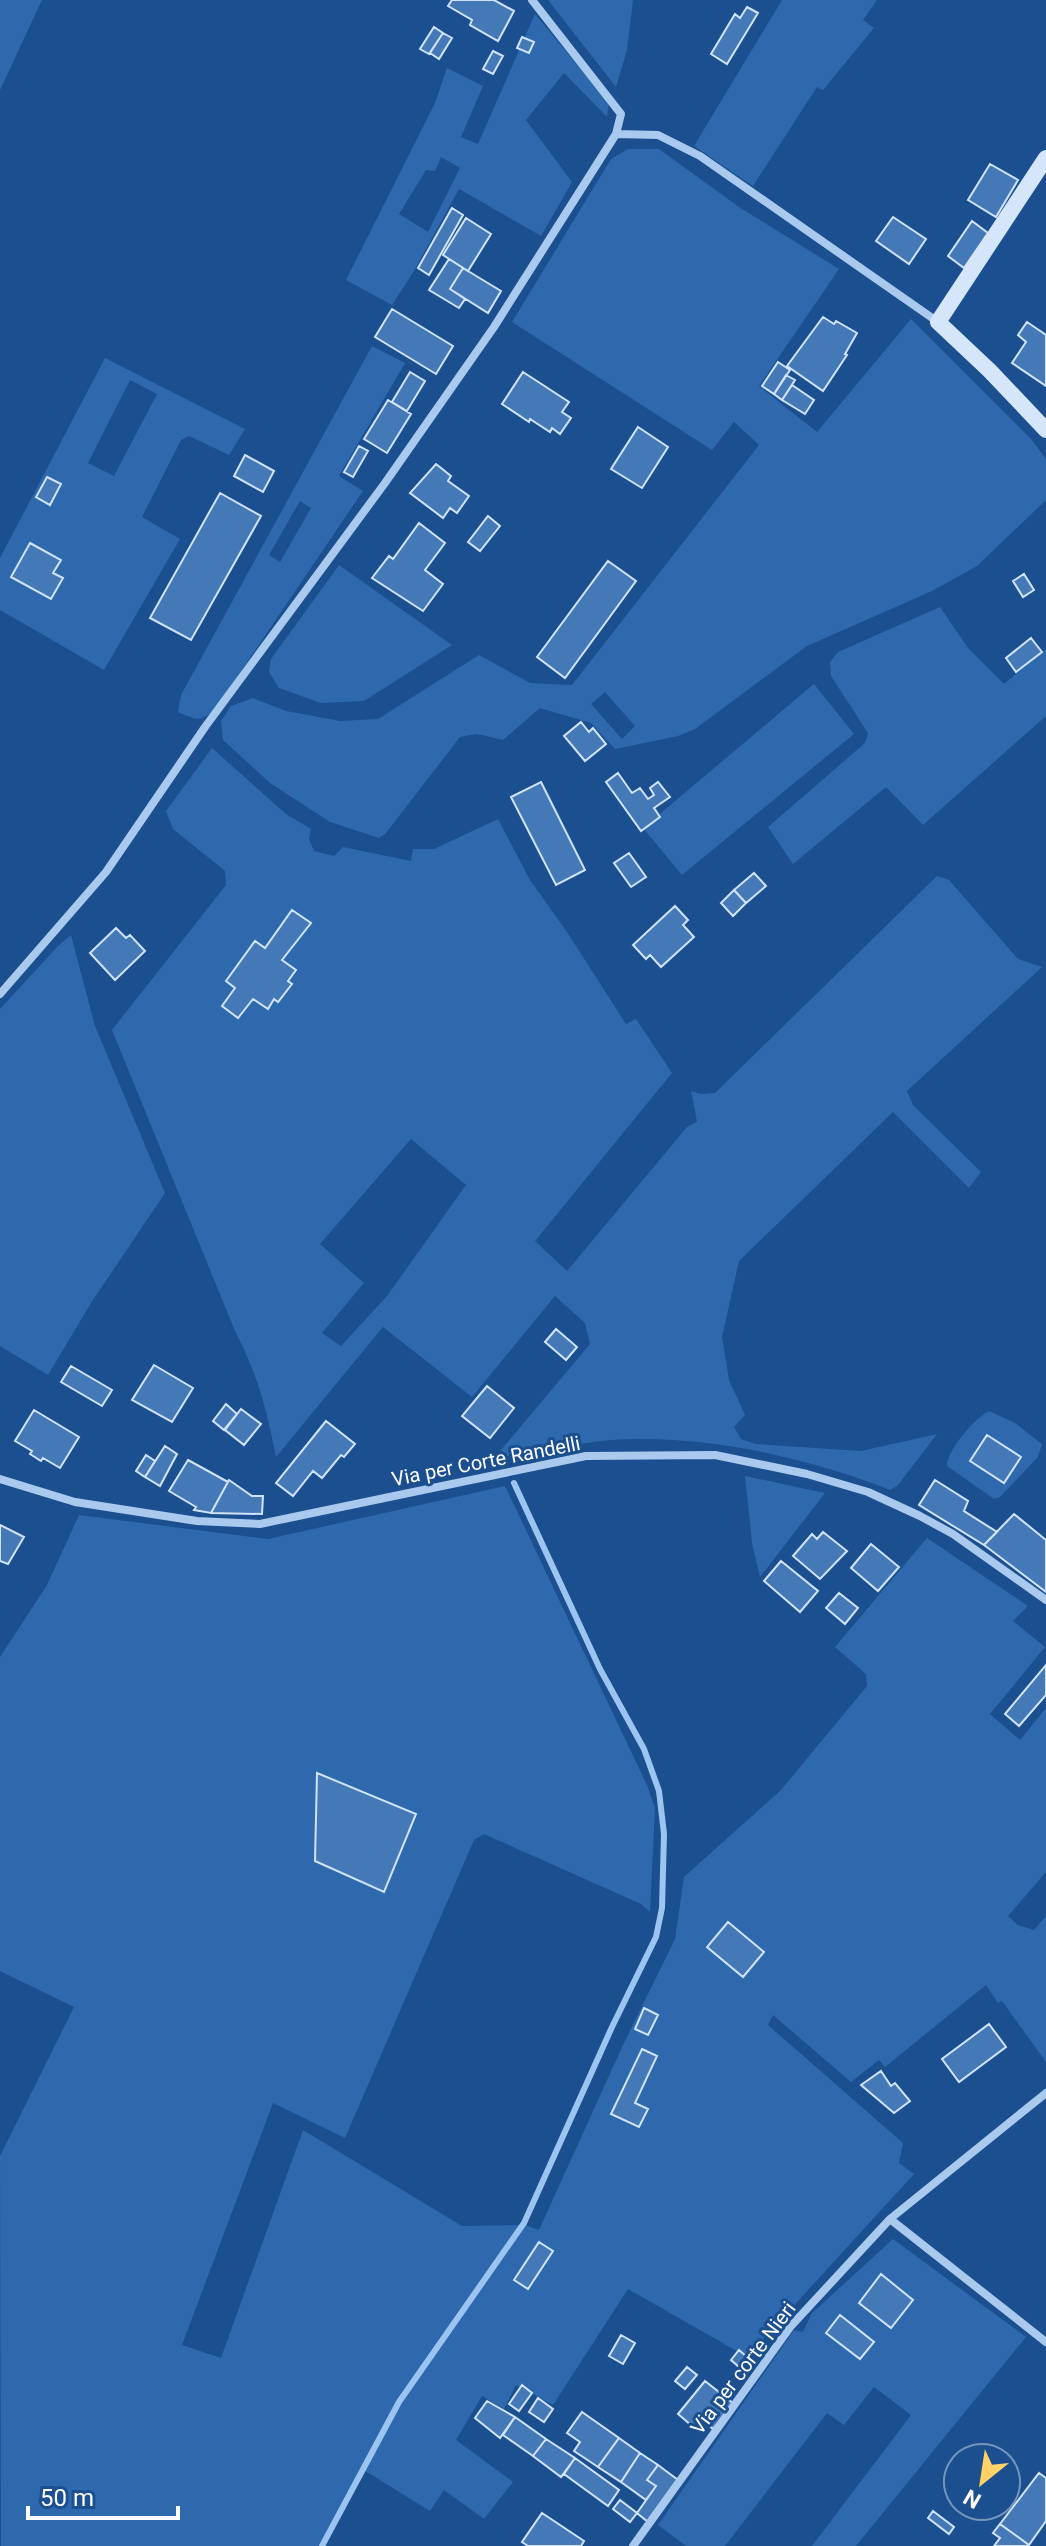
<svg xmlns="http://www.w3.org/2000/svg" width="1046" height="2546" font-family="Roboto,sans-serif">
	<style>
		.green { fill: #2e69ad; fill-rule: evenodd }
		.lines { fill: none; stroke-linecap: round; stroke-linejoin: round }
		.stream { stroke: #9cc4f0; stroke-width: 6 }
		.building { fill: #4478b7; stroke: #cfe3fa; stroke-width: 2 }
		.street { stroke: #a9c9ee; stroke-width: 8 }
		.secondary { stroke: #d6e6fa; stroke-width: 16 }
		.labels { text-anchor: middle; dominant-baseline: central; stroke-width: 6; stroke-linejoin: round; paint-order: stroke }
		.street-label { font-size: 20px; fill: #fff; stroke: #1b4f8f }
	</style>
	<rect width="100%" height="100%" fill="#1b4f8f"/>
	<path class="green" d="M0 0H42L0 90Z
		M548 0H633L627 50 616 87Z
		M782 0H877L863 20 874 28 823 90 817 87 753 186 694 146Z
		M535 14 609 103 607 117 564 73 526 120 572 182 541 236 459 189 414 271 392 305 346 280 435 103 447 68 483 86 461 137 478 144ZM441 157 460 168 428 232 399 214 426 170 435 171Z
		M628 149H659L739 207 839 269 759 386 817 432 911 319 1032 440 1046 459V500L977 566 932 591 807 646 695 729 678 736 615 749 591 723 540 708 503 740 477 734 460 737 386 833 379 838 330 822 270 783 223 740 221 721 231 706 253 698 286 711 340 721 378 719 479 655 530 683 572 685 759 445 734 422 712 450 512 322 611 159ZM605 692 635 726 622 739 591 704Z
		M372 346 405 363 339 476 363 491 216 708C201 723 196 720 178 712L181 695ZM300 501 311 508 280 562 269 555Z
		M105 358 245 429 229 455 189 436 181 440 142 517 180 539 104 670 0 610V558ZM130 380 157 394 114 476 88 463Z
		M339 565 452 645 364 701 321 703 279 688 269 672 271 659Z
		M940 607 968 648 1004 684 1046 649V716L923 825 886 787 793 864 768 827 865 743 868 733 831 676 830 662 838 652Z
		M814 684 854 734 682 875 643 828Z
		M212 748 286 814 311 829 309 839 314 851 334 856 343 847 411 861 413 849H434L498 819 530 880 567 932 626 1024 636 1019 672 1073 535 1241 567 1271 687 1127 697 1122 691 1091 701 1094 715 1093 937 876 949 880 1018 959 1042 967 907 1091 913 1105 981 1172 969 1188 893 1112 739 1261 722 1337 729 1380 745 1415 734 1427 741 1439 756 1444 861 1451 937 1434 898 1485 890 1490C804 1456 695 1432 601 1441 569 1445 536 1452 504 1457L501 1450 590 1344 585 1323 555 1296 472 1397 383 1327 276 1457C266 1407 258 1376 235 1331L112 1030 226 885 225 871 173 829 166 811ZM411 1139 466 1185 387 1296 341 1346 322 1333 364 1283 320 1244Z
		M71 935 95 1026 165 1193 91 1303 48 1375 0 1346V1009L59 945Z
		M989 1411 1015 1423 1042 1444 1038 1457 1000 1497 994 1499 947 1466C947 1450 975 1418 989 1411Z
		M745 1476 825 1493 760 1577 752 1543Z
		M505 1486 647 1785 655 1808 650 1912 641 1904 484 1834 474 1840 345 2138 273 2103 182 2345 221 2358 303 2130 462 2226 525 2225 539 2230 623 2045 675 1939 684 1877 781 1790 867 1686 866 1674 835 1647 927 1538 1028 1606 1013 1621 1045 1647 990 1714 1020 1740 1046 1708V1872L1008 1916 1018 1925 1034 1930 1046 1916V2062L1002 2001 998 2003 986 1985 885 2067 879 2060 851 2082 773 2015 768 2025 903 2143 899 2163 914 2174 747 2357 628 2289 553 2405 516 2385 504 2409 482 2396 456 2440 513 2482 484 2519 444 2490 430 2511 362 2469 319 2546H1L0 2156 74 2007 0 1971V1657L47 1585 79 1515 268 1539Z
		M893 2239 1026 2337 856 2546H812L911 2415 874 2387 844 2425 827 2413 725 2546H686L658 2525 794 2330 803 2332 812 2313Z"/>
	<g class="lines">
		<path class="stream" d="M322 2546 399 2402 524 2223 612 2027 656 1937 662 1908 664 1834 659 1791 644 1749 600 1669 514 1483"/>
	</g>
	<path class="building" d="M452 0H494L514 11 498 41 470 25 472 20 448 6Z
		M747 7 758 13 727 64 711 54 735 14 740 18Z
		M434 27 443 33 429 54 420 49Z
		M443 33 452 38 439 59 430 53Z
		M522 37 534 42 529 53 517 48Z
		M493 51 503 56 493 74 483 69Z
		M990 164 1018 180 996 217 968 200Z
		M452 208 463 215 429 275 418 268Z
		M893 217 926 239 909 264 876 241Z
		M466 218 491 234 468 271 443 255Z
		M972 221 988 233 964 268 948 256Z
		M449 259 463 268 450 289 465 299 459 308 429 290Z
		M463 268 501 291 488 313 450 289Z
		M392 309 453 346 436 374 375 337Z
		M823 317 834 324 836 321 857 333 845 354 847 355 823 391 787 366Z
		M1027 322 1046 335V386L1012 363 1026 342 1018 335Z
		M778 362 790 370 774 394 762 386Z
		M410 372 425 381 407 411 392 402Z
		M523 372 569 402 562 412 571 418 560 434 552 428 550 432 530 419 529 422 502 404Z
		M786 375 795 380 782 400 774 394Z
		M792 385 814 400 805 414 782 400Z
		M388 400 411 414 387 453 364 439Z
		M638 427 668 447 642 488 611 469Z
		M359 446 368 451 353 477 344 472Z
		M245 455 274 471 263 492 234 476Z
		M436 464 451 476 448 481 469 496 457 513 450 508 443 518 410 493Z
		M47 477 61 484 50 505 36 497Z
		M220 493 261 516 191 640 150 618Z
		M488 516 500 526 480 551 468 542Z
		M419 523 445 543 425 570 443 584 423 611 372 578 389 556 393 559Z
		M30 543 61 560 53 573 63 578 51 599 11 577Z
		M608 561 636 581 565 678 537 657Z
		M1024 574 1034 590 1023 597 1013 581Z
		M1031 638 1042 652 1016 672 1006 658Z
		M581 722 589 732 593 728 606 744 585 761 564 736Z
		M618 773 632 793 640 788 648 799 654 795 650 788 658 782 670 797 654 808 660 817 641 831 606 782Z
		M541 782 585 870 556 885 511 797Z
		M629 853 646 877 631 887 614 863Z
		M754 873 766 886 746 903 734 890Z
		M734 890 746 903 733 916 721 903Z
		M675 906 688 920 683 925 694 937 661 967 650 955 646 959 633 945Z
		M292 910 311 923 282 960 296 970 288 981 292 984 278 1002 274 999 268 1009 253 999 238 1018 222 1006 235 988 226 981 255 941 265 948Z
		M116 928 126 938 130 935 145 951 115 980 90 953Z
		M556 1329 577 1347 566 1360 545 1342Z
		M154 1365 193 1388 172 1422 132 1400Z
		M71 1366 112 1390 102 1406 61 1382Z
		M487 1386 514 1408 490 1438 462 1416Z
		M226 1404 237 1414 224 1430 213 1421Z
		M241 1409 261 1424 244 1445 225 1430Z
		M34 1410 79 1437 60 1468 43 1458 41 1461 30 1454 32 1451 15 1441Z
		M326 1421 355 1444 344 1457 341 1455 322 1478 313 1471 293 1496 276 1483Z
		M987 1435 1021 1457 1004 1483 970 1461Z
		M165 1446 177 1454 160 1486 145 1477Z
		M146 1455 155 1461 145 1477 136 1471Z
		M188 1460 228 1482 211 1513 194 1510 196 1507 169 1491Z
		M229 1480 252 1496H263L262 1514 211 1513Z
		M935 1480 968 1501 964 1511 997 1532 984 1545 919 1505Z
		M1014 1514 1046 1540V1592L984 1545Z
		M0 1525 24 1537 8 1564 0 1561Z
		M823 1532 847 1551 820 1579 793 1556 812 1534 817 1539Z
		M871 1544 899 1567 878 1591 851 1568Z
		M781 1561 818 1591 800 1612 764 1581Z
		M839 1593 858 1608 845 1624 826 1608Z
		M1046 1665V1695L1019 1726 1005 1714Z
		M317 1773 416 1814 384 1892 315 1861Z
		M728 1922 764 1952 743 1977 707 1947Z
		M644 2008 658 2015 648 2035 635 2029Z
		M989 2024 1006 2047 959 2082 942 2059Z
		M642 2049 657 2056 635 2103 648 2109 639 2127 611 2114Z
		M881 2071 891 2086 895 2083 910 2101 894 2113 861 2085Z
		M539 2242 553 2251 528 2289 514 2280Z
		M881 2274 913 2300 891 2328 859 2303Z
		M840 2315 874 2342 860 2359 826 2333Z
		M621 2335 635 2343 623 2364 609 2356Z
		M739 2350 754 2363 746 2373 731 2360Z
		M687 2367 697 2375 685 2389 675 2381Z
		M705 2381 734 2404 713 2429 706 2423 699 2432 678 2414Z
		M522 2385 532 2393 519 2411 509 2404Z
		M538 2398 553 2409 544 2422 529 2412Z
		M487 2401 515 2417 500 2438 475 2418Z
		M582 2412 619 2438 598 2467 574 2451 580 2442 567 2433Z
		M515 2417 546 2439 533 2456 503 2435Z
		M619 2438 640 2453 621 2482 598 2467Z
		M546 2439 575 2458 561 2477 533 2456Z
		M640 2453 658 2465 647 2480 656 2486 646 2500 621 2482Z
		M575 2458 619 2490 608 2506 564 2474Z
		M658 2465 678 2480 648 2522 637 2513 656 2486 647 2480Z
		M1039 2473 1046 2478V2521L1029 2545 1000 2524Z
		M620 2500 637 2513 630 2522 613 2509Z
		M933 2511 954 2527 949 2534 928 2518Z
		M542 2513 584 2541 581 2546H528L522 2542Z
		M1000 2524 1029 2545 1028 2546H994L1000 2538 993 2533Z"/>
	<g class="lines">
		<path class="street" d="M532 0 621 114 616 134
			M0 994 106 872 205 727 385 483 494 327 616 134 658 135 700 156 938 322
			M0 1479 75 1502 197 1521 260 1524 586 1456 715 1455 807 1474 868 1492 920 1516 953 1534 1046 1600
			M890 2219 1046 2342
			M633 2546 791 2326 890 2219 1046 2093"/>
		<path class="secondary" d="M1046 158 938 322 990 371 1046 430"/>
	</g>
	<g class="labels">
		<g class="street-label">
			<text transform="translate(486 1461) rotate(-11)">Via per Corte Randelli</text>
			<text transform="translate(743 2368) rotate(-53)">Via per corte Nieri</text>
		</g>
	</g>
	<g transform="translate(982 2482) rotate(210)"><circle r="38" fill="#1b4f8f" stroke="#7695bc" stroke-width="2"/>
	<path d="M0-6L14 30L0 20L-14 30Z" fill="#ffd166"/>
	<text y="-12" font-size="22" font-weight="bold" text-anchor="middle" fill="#ffffff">N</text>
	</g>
	<path d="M28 2506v12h150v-12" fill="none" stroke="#ffffff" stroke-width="4"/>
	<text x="40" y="2506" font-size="24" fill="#ffffff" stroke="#1b4f8f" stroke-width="6" paint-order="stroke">50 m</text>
</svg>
